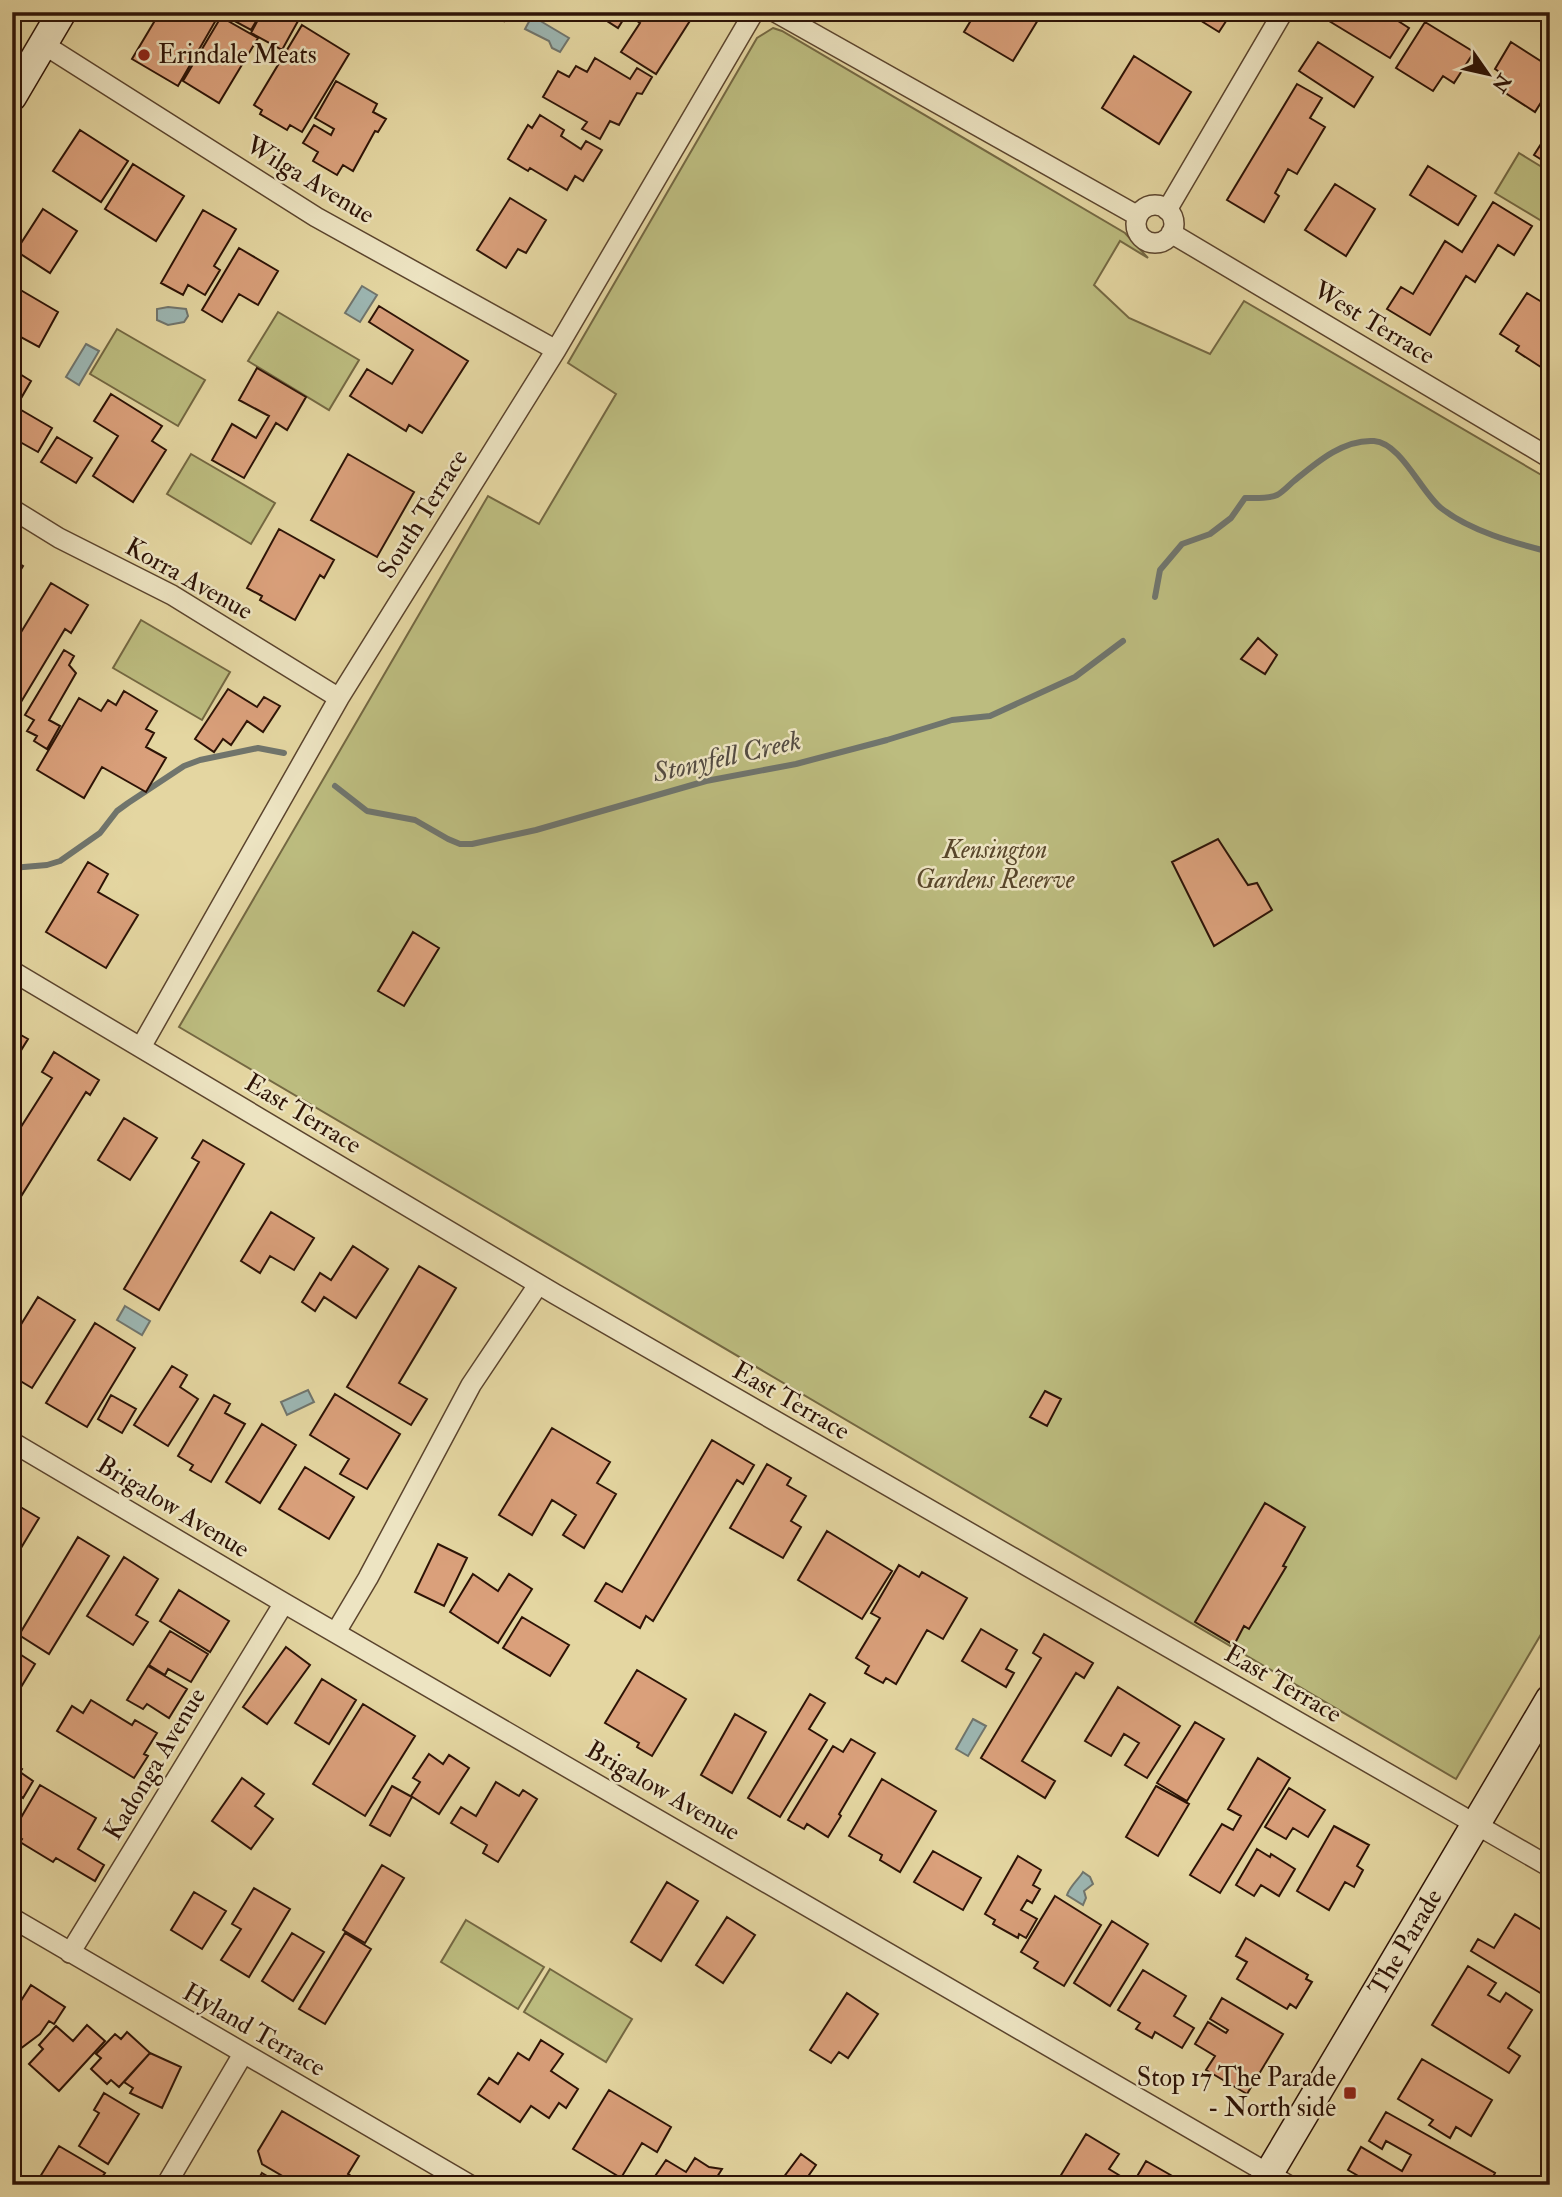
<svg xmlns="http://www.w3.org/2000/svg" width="1562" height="2197" font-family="'IM FELL Double Pica',serif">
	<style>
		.green { fill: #bcbc7f; stroke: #746842; stroke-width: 2 }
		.water { fill: #9cb6b2; stroke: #70756d; stroke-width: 2 }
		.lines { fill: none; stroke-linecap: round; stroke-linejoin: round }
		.stream { stroke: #70756d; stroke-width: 6 }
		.building { fill: #daa07b; stroke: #2d1306; stroke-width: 2 }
		.street-casing { stroke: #5b442d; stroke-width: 22 }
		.secondary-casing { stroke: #2d1306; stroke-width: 31 }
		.street { stroke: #ede4c2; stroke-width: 19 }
		.secondary { stroke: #ede4c2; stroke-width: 28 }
		.poi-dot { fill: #8f2418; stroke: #ede4c2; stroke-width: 2.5 }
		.labels { text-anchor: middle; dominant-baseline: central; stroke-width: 5; stroke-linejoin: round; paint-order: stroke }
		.poi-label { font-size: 26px; fill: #2d1306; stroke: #ede4c2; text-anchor: start }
		.street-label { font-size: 26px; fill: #2d1306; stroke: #ede4c2 }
		.park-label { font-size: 26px; font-style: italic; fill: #58462a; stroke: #ede4c2 }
		.water-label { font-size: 28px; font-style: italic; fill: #544c42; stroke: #ede4c2 }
	</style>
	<rect width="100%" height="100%" fill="#e4d6a1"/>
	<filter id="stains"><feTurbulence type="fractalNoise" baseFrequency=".00286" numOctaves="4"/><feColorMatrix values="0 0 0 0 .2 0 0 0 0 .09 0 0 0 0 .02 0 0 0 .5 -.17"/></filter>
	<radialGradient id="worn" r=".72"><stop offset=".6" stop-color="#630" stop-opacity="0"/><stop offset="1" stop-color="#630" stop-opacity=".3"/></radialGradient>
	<path class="green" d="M773 28 782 31 1125 233 1148 258 1120 241 1094 285 1129 318 1210 354 1244 301 1550 480V1619L1456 1779 179 1027 488 496 539 524 616 394 568 363 757 38Z
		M1519 153 1550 172V226L1495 193Z
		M278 312 359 360 329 410 248 361Z
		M117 329 205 380 178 426 90 374Z
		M191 454 275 503 251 544 167 494Z
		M141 620 230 672 202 720 113 668Z
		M466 1920 544 1967 518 2009 441 1962Z
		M550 1969 632 2019 606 2062 524 2012Z"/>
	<path class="water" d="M532 16 569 38 560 52 552 48 549 41 525 29Z
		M362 286 377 295 360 322 345 313Z
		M168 307 186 309 188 316 184 322 168 325 157 320V309Z
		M86 344 99 351 79 385 66 377Z
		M125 1306 150 1321 142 1335 117 1320Z
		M308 1390 314 1402 287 1415 281 1402Z
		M973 1719 986 1726 968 1756 956 1749Z
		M1083 1872 1090 1877 1093 1884 1084 1891 1086 1898 1083 1905 1067 1895C1070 1886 1078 1880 1083 1872Z"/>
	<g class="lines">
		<path class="stream" d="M1155 597 1160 570 1182 544 1210 534 1231 518 1245 498C1254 498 1269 499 1277 495 1283 492 1289 485 1294 481 1316 463 1343 439 1374 441 1401 443 1421 492 1441 508 1470 531 1514 543 1550 552
			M335 786 367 811 415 820 448 839 460 844H472L536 830 706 781 796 764 887 740 952 720 990 716 1075 677 1123 641
			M12 868 47 865 60 861 100 833 117 811 128 803 184 766 200 760 258 748 284 753"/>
	</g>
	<path class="building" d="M160 12H259L261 13 251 30 220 13 178 86 132 59Z
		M303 12 282 50 251 33 262 12Z
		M489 12H509L504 21Z
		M593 12H628L618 28Z
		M637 12H687L693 16 656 74 621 52 640 23 633 18Z
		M976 12H1037L1041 15 1013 61 964 32Z
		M1202 12H1232L1219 32 1198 19Z
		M1334 12H1384L1409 28 1390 58 1329 21Z
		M221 17 258 38 219 103 183 81Z
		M1425 22 1474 52 1454 83 1443 76 1433 91 1396 68Z
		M302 25 349 54 302 132 290 125 287 130 260 114 262 110 254 105Z
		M1318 42 1373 77 1354 107 1299 71Z
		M1511 42 1550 67V88L1535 112 1493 85 1501 73 1495 69Z
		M1134 56 1191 92 1159 144 1102 108Z
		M595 58 630 79 637 68 652 77 642 94 637 93 619 125 610 121 600 139 582 129 587 122 543 97 558 71 569 77 576 66 587 72Z
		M336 81 377 104 373 112 386 119 378 132 375 131 353 171 343 165 337 175 313 161 318 152 303 143 314 125 331 135 334 129 315 118Z
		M1297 84 1322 98 1310 118 1325 127 1297 174 1288 169 1275 193 1279 196 1264 222 1227 200Z
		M540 115 564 130 561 136 581 149 586 141 602 150 583 181 575 176 567 190 530 168 528 171 508 159 528 125 532 128Z
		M80 130 128 161 101 202 53 171Z
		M1550 130V165L1534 155Z
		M133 164 184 196 156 241 105 209Z
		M1428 166 1476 196 1458 225 1410 195Z
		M1335 184 1375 209 1346 256 1305 230Z
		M510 198 546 220 526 253 518 249 506 268 477 250Z
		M1493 202 1532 226 1514 255 1498 245 1475 282 1466 276 1430 335 1387 309 1401 287 1413 294 1445 241 1462 252Z
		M43 209 77 231 50 273 16 251Z
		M203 210 236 229 214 266 220 270 205 295 188 285 183 295 161 283Z
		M239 248 278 271 258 305 239 294 222 322 202 310Z
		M12 285 58 312 39 347 19 336 12 347Z
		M1527 293 1550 307V373L1516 351 1519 346 1500 334Z
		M379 306 468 361 422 433 409 425 406 431 350 396 367 369 392 384 413 350 369 322Z
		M257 368 306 397 287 430 276 423 244 478 212 460 232 424 256 438 269 416 239 400Z
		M15 371 31 381 16 407 52 428 38 452 20 442 16 449 12 447V376Z
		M111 394 162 426 152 441 166 450 133 502 93 476 118 436 94 421Z
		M57 437 92 458 76 483 41 462Z
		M348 454 414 492 377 557 311 520Z
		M279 529 334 560 324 578 320 575 295 620 260 600 262 596 247 588Z
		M12 559 23 566 12 584Z
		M51 583 88 605 71 633 65 629 12 717V647Z
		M1258 638 1277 655 1265 674 1241 659Z
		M64 650 74 656 69 665 76 673 49 720 60 726 47 749 34 741 37 736 27 731 34 720 25 715Z
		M228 689 257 707 264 697 280 706 263 732 247 721 231 745 223 739 214 752 195 739Z
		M124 691 157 711 146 729 154 733 146 747 166 758 146 792 102 767 84 798 37 770 79 698 101 711 108 700 116 705Z
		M1218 839 1248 885 1257 883 1272 910 1214 946 1172 862Z
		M88 862 108 874 98 892 138 915 106 968 46 932Z
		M413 932 439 948 404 1006 378 991Z
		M12 1030 28 1039 12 1065Z
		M54 1052 99 1080 90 1095 86 1092 20 1198 12 1193V1141L52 1078 42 1072Z
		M124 1118 157 1138 130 1180 98 1160Z
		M203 1140 244 1164 159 1310 124 1289 199 1162 192 1158Z
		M271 1212 314 1238 294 1270 270 1256 260 1273 241 1261Z
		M353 1246 388 1269 356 1318 324 1297 315 1311 302 1302 320 1273 331 1280Z
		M419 1266 456 1288 399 1383 427 1399 411 1425 347 1387Z
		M38 1297 75 1320 32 1388 12 1376V1339Z
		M95 1323 135 1348 87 1427 46 1403Z
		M172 1366 187 1375 180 1387 198 1399 168 1446 134 1425Z
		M1045 1391 1061 1399 1047 1426 1030 1417Z
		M335 1394 400 1434 367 1489 340 1474 349 1459 310 1435Z
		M111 1395 136 1409 122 1433 98 1419Z
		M214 1395 230 1404 225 1413 245 1424 211 1482 190 1470 193 1465 178 1456Z
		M262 1424 296 1445 260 1503 226 1482Z
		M552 1428 610 1462 597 1483 616 1494 584 1548 563 1535 576 1515 552 1500 532 1535 499 1515Z
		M712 1440 754 1465 743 1484 737 1480 653 1621 646 1616 640 1628 595 1601 606 1583 622 1592Z
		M767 1464 791 1478 787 1485 806 1496 791 1521 801 1527 783 1558 730 1528Z
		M305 1467 354 1497 329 1539 279 1509Z
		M12 1502 39 1518 12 1563Z
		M1265 1503 1305 1527 1283 1566 1286 1567 1249 1629 1244 1626 1234 1645 1195 1622Z
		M827 1531 892 1571 862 1619 798 1580Z
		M78 1537 109 1556 49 1654 19 1635Z
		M438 1544 467 1558 444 1606 415 1592Z
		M124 1557 158 1579 136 1615 148 1622 133 1645 87 1616Z
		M899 1565 919 1577 922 1572 967 1598 943 1639 927 1630 896 1684 886 1678 883 1683 865 1673 869 1666 856 1658 880 1618 871 1613Z
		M473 1574 498 1591 509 1574 532 1589 498 1643 450 1612Z
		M179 1590 229 1621 210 1652 160 1621Z
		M522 1617 569 1645 550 1676 503 1648Z
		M981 1629 1017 1650 1006 1669 1014 1673 1006 1687 962 1661Z
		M170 1631 208 1654 191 1682 168 1669 165 1675 149 1665Z
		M1044 1634 1093 1663 1084 1678 1076 1673 1022 1761 1055 1781 1045 1798 981 1758 1041 1658 1033 1653Z
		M286 1647 310 1665 267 1724 243 1707Z
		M12 1649 35 1664 12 1702Z
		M148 1666 187 1689 169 1718 147 1704 143 1709 127 1700Z
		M637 1670 686 1699 652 1756 637 1747 639 1743 605 1723Z
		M322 1679 356 1700 329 1744 295 1723Z
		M1118 1687 1180 1726 1147 1778 1125 1765 1139 1743 1124 1734 1111 1756 1085 1741Z
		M810 1694 825 1703 809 1729 827 1740 780 1817 748 1798Z
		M91 1700 132 1725 135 1720 157 1733 144 1754 148 1756 134 1778 57 1731 72 1706 83 1713Z
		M363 1704 415 1736 365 1816 313 1784Z
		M735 1714 766 1732 732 1793 701 1775Z
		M1195 1722 1224 1739 1187 1801 1157 1783Z
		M851 1739 875 1753 839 1814 841 1816 828 1837 807 1824 804 1829 788 1820 833 1746 843 1752Z
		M429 1754 443 1764 449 1755 469 1768 439 1814 411 1796 420 1782 413 1778Z
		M1258 1758 1290 1778 1220 1893 1190 1875 1222 1824 1233 1830 1241 1816 1228 1809Z
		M12 1763 22 1769 20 1772 33 1781 23 1798 19 1795 13 1805 21 1810 12 1825Z
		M242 1778 264 1794 255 1806 273 1819 251 1849 212 1821Z
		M882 1779 936 1811 900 1872 880 1860 882 1855 849 1836Z
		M496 1782 519 1796 523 1790 537 1799 498 1862 483 1853 487 1845 451 1823 461 1807 476 1816Z
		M40 1785 96 1818 78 1849 104 1865 95 1881 56 1858 53 1862 20 1842 22 1839 12 1833Z
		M392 1786 412 1797 390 1836 370 1825Z
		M1156 1786 1189 1804 1158 1856 1126 1837Z
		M1289 1788 1325 1810 1308 1837 1293 1828 1286 1839 1265 1827Z
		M1334 1826 1369 1845 1357 1866 1363 1870 1354 1887 1345 1882 1329 1910 1297 1891Z
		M1257 1849 1270 1857 1271 1854 1295 1869 1279 1896 1261 1885 1254 1896 1236 1885Z
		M933 1851 981 1878 963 1910 914 1882Z
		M1018 1856 1041 1870 1033 1885 1040 1889 1032 1903 1027 1900 1021 1910 1037 1919 1026 1938 1019 1934 1018 1938 993 1924 995 1920 985 1914Z
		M382 1865 404 1878 365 1943 343 1930Z
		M667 1882 698 1901 661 1961 631 1942Z
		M254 1888 290 1909 249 1977 221 1960 241 1929 232 1924Z
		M194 1892 226 1911 202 1949 171 1930Z
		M1055 1896 1101 1925 1064 1986 1034 1968 1038 1962 1021 1952Z
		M1515 1914 1550 1935V1982L1542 1994 1471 1951 1478 1939 1494 1948Z
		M727 1917 755 1935 723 1983 696 1965Z
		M1112 1921 1148 1944 1110 2006 1074 1983Z
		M292 1933 324 1952 293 2001 262 1981Z
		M345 1933 371 1949 325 2024 299 2009Z
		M1246 1938 1308 1975 1306 1979 1312 1982 1296 2008 1290 2004 1287 2009 1237 1979 1247 1962 1236 1956Z
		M1468 1966 1496 1983 1488 1995 1500 2002 1506 1993 1532 2010 1508 2048 1520 2056 1509 2073 1432 2025Z
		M1143 1970 1186 1996 1174 2016 1194 2028 1182 2048 1155 2032 1152 2038 1136 2029 1140 2023 1118 2010Z
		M31 1985 65 2007 54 2024 49 2021 40 2034 12 2055V2030L19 2021 12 2015Z
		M847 1993 878 2014 848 2058 839 2052 831 2063 810 2050Z
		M1222 1998 1283 2034 1247 2094 1206 2070 1215 2056 1195 2044 1208 2022 1226 2033 1228 2030 1210 2019Z
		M87 2025 105 2041 59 2091 29 2064 43 2049 39 2045 56 2026 73 2041Z
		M127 2032 150 2053 119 2087 111 2080 107 2084 91 2069 101 2058 96 2054 115 2034 121 2039Z
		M541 2040 563 2054 551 2071 578 2089 566 2108 559 2103 549 2118 531 2106 520 2122 478 2094 489 2078 498 2084 518 2053 529 2060Z
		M150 2053 181 2067 162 2108 130 2093 133 2088 124 2082Z
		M1422 2059 1492 2100 1471 2136 1456 2127 1450 2138 1429 2125 1433 2120 1398 2099Z
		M609 2090 671 2127 657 2152 642 2143 621 2178 573 2149Z
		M104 2093 139 2114 108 2164 79 2146 99 2113 94 2110Z
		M282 2111 359 2156 348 2174 356 2179 353 2185H298L262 2164 258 2151Z
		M1386 2112 1495 2173 1489 2185H1374L1348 2170 1361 2147 1402 2171 1411 2155 1386 2141 1382 2149 1369 2141Z
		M1086 2134 1119 2154 1109 2169 1127 2180 1124 2185H1055Z
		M59 2146 105 2173 102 2177 110 2181 107 2185H35Z
		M801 2154 816 2165 802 2185H792L783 2178Z
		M695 2158 709 2167 722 2169 712 2185H649L666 2160 686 2172Z
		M1146 2161 1188 2185H1132Z
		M262 2173 282 2185H255Z"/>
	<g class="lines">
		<defs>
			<path id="street" d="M775 12 1138 216
				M43 44 316 217 556 350
				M1136 224a19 19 0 1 1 38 0a19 19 0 1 1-38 0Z
				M1167 210 1283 12
				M1171 233 1550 458
				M12 509 59 538 172 595 339 698
				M12 971 555 1294 1550 1867
				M141 1047 339 698 556 350 754 12
				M12 1442 284 1603 1288 2185
				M336 1632 368 1578 471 1385 538 1285
				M12 1918 470 2185
				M70 1953 284 1603
				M166 2185 243 2054"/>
			<g id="secondary">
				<path d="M12 97 62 12"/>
				<path id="s1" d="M1262 2185 1550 1699"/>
			</g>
		</defs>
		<use href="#street" class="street-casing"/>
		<use href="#secondary" class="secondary-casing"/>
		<use href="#street" class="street"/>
		<use href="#secondary" class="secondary"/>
	</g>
	<g class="poi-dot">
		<circle cx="144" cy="55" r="7"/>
		<rect x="1343" y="2086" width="14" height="14" rx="3.5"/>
	</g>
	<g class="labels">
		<g class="poi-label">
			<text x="158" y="55">Erindale Meats</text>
			<text x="1336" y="2078" text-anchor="end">Stop 17 The Parade<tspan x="1336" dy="30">- North side</tspan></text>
		</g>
		<g class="street-label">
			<text transform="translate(310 180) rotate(31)">Wilga Avenue</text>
			<text transform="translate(1374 323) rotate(31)">West Terrace</text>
			<text transform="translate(423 514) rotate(-58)">South Terrace</text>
			<text transform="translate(189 579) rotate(29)">Korra Avenue</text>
			<text transform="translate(303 1114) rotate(31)">East Terrace</text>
			<text transform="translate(791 1401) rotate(30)">East Terrace</text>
			<text transform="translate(173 1507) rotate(31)">Brigalow Avenue</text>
			<text transform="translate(1283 1684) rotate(30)">East Terrace</text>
			<text transform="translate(155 1764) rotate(-59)">Kadonga Avenue</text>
			<text transform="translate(663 1791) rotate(30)">Brigalow Avenue</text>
			<text stroke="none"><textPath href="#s1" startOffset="282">The Parade</textPath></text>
			<text transform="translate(254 2030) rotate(30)">Hyland Terrace</text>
		</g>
		<g class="park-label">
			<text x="995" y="850">Kensington<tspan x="995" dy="30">Gardens Reserve</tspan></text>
		</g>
		<g class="water-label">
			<text transform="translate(727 757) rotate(-13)">Stonyfell Creek</text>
		</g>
	</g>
	<rect width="1562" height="2197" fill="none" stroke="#e4d6a1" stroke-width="42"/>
	<rect x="14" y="14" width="1534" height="2169" fill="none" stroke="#2d1306" stroke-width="3.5"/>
	<rect x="21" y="21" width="1520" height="2155" fill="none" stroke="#2d1306" stroke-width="2"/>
	<g transform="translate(1488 74) rotate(124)" stroke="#ede4c2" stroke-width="5" paint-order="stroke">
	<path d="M0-5L12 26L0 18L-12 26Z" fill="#2d1306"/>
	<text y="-10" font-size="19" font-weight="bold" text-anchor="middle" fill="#2d1306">N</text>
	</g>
	<rect width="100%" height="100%" filter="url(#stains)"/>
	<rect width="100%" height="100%" fill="url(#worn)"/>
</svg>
